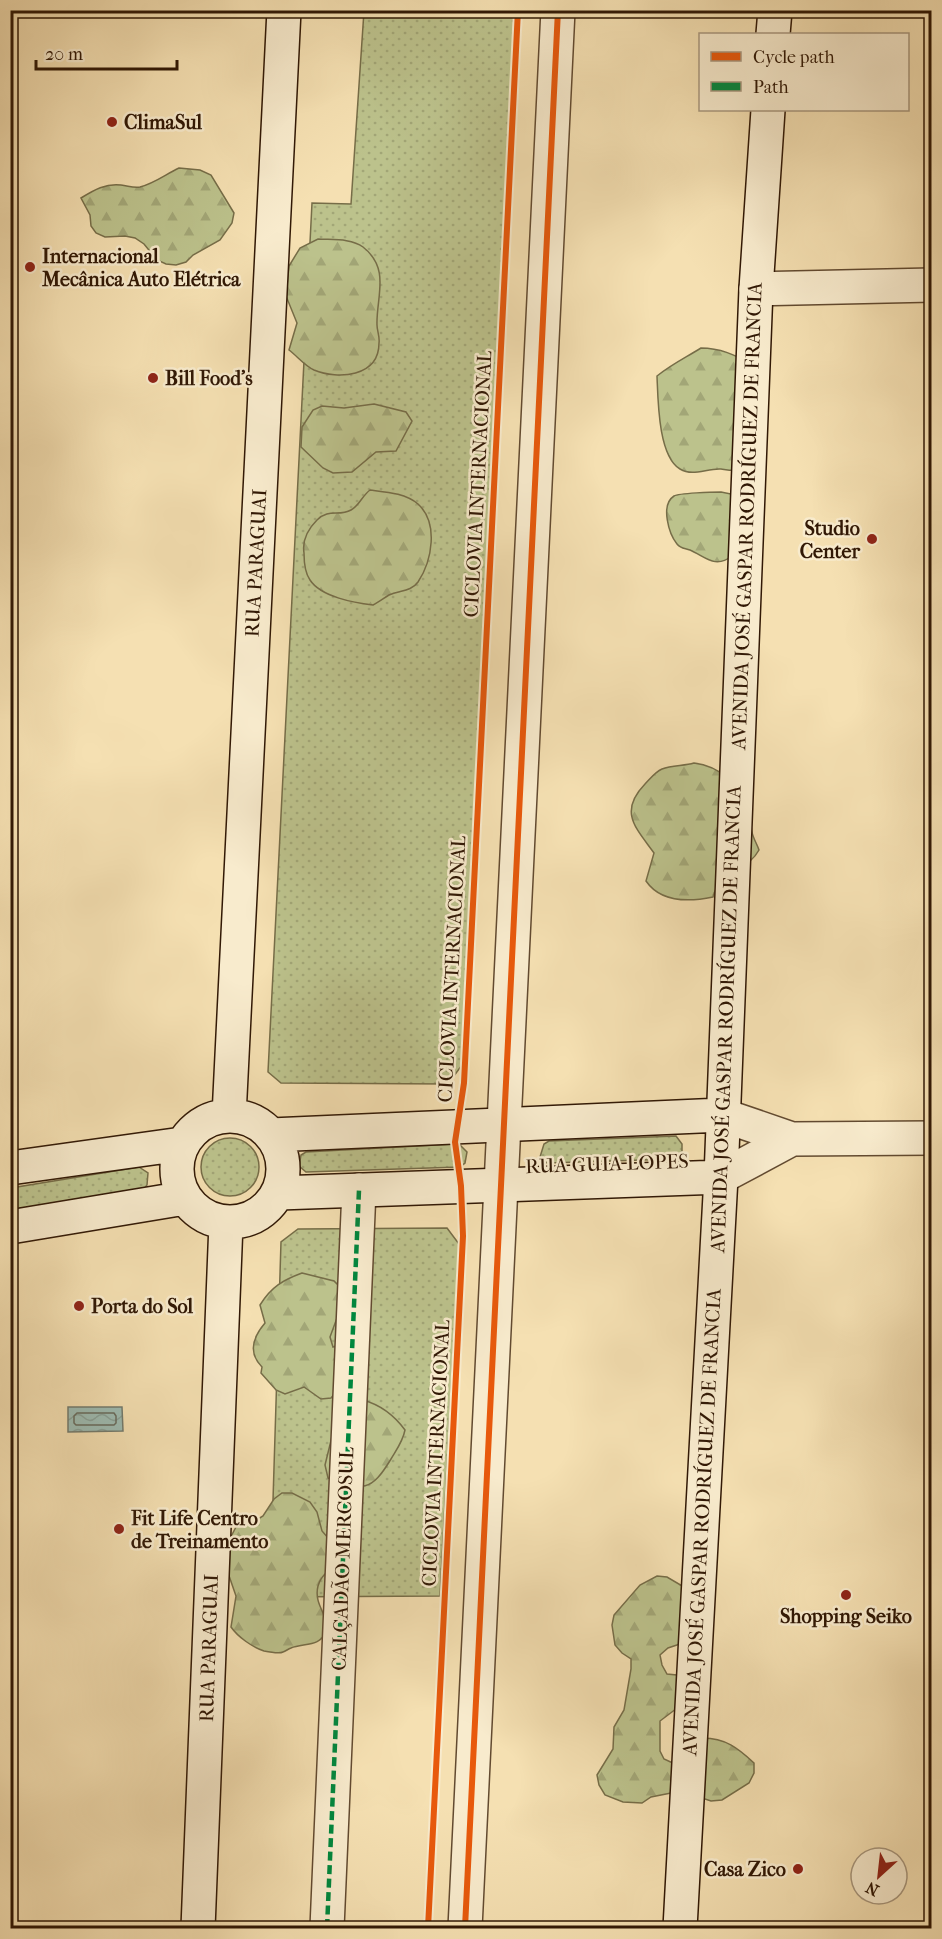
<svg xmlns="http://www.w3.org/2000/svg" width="942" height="1939" font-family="'IM FELL French Canon',serif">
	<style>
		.grass { fill: url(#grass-dots); stroke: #766d48; stroke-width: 1.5 }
		.forest { fill: url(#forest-firs); stroke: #766d48; stroke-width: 1.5 }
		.water { fill: url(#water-waves); stroke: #727a6d; stroke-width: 1.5 }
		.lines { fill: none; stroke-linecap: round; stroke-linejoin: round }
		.shore { stroke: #676a5c; stroke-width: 1.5 }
		.street-casing { stroke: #624a30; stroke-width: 36 }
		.secondary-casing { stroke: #311805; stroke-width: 36 }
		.street { stroke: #f8ebcd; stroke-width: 33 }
		.secondary { stroke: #f8ebcd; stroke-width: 33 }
		.quiet { stroke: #00873e; stroke-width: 4.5; stroke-dasharray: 9 4.5; stroke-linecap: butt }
		.cycleway-casing { stroke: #f8ebcd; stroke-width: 10 }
		.cycleway { stroke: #e8590c; stroke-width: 6 }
		.poi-dot { fill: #8f2418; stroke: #f8ebcd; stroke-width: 2 }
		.labels { text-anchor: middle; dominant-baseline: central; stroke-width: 5; stroke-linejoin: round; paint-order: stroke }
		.poi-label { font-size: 20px; font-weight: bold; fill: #311805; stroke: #f8ebcd; text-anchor: start }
		.street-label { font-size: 20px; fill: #311805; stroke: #f8ebcd }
	</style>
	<defs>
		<pattern id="grass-dots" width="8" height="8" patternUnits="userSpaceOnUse" patternTransform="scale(1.5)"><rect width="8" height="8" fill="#bcc28c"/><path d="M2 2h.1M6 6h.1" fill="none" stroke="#a2a677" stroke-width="1.8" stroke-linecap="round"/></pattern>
		<pattern id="forest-firs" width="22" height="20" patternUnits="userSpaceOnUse" patternTransform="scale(1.5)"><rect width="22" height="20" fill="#bcc28c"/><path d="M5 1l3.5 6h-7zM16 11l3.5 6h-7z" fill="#a2a677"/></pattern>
		<pattern id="water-waves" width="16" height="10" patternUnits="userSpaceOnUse" patternTransform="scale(1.5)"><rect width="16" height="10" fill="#9dbcb3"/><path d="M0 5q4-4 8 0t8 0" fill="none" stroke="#88a198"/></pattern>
	</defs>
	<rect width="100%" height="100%" fill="#f5e0b2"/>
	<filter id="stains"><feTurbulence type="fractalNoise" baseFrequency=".00333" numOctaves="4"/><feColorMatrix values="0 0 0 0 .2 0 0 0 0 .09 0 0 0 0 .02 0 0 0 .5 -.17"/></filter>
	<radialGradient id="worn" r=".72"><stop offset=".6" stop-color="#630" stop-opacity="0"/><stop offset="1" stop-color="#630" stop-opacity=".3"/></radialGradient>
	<path class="grass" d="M364 11H521L462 1065 448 1084 281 1083 268 1072 312 203 351 204Z
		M676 1136 682 1144V1151L675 1159 547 1163 540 1157 544 1144 549 1141Z
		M201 1167a29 29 0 1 1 58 0a29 29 0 1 1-58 0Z
		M455 1144H459L467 1152 465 1163 460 1167 306 1172 299 1166 301 1155 306 1152Z
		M139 1167 148 1173 147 1185 144 1189 11 1210V1188Z
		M447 1228 459 1244 440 1596 270 1597 281 1242 298 1229Z"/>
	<path class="forest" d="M179 168 200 170 211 175 234 213 232 223 220 240 193 255 186 262 176 265 166 264 157 260 144 244 135 238 125 236 105 237 96 233 91 226 90 215 81 198C94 190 106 183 121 185 129 186 133 188 140 187 155 183 166 174 179 168Z
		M318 239C332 240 351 238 363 247 391 269 376 297 377 325 377 331 380 337 379 343 379 377 338 380 314 370 305 366 297 356 289 350L297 323 286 296 289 266 300 248Z
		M701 348C720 348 735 355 752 364L739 470C732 471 728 470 721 469 707 468 693 477 680 469 658 456 658 399 657 376 672 364 685 358 701 348Z
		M374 404 406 412 412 421 396 451 376 452 352 472 333 473 323 468 301 447 302 427 313 410 322 406 344 408Z
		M370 490C386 492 405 493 418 504 439 523 432 561 418 582 411 592 399 590 389 595 384 598 379 602 373 605 355 603 321 597 310 580 305 573 304 562 304 553 302 540 307 530 317 520 329 508 339 517 351 510 359 506 362 496 370 490Z
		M721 492 736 495 732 556C715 569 706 557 690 550 685 548 681 549 677 544 669 534 660 505 674 496 679 493 713 492 721 492Z
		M694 763C720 766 740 785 750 809 752 816 750 825 752 832 753 838 757 844 759 850 748 871 719 872 713 897 689 902 661 903 646 881L654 853C636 828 618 812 645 784 650 779 655 772 662 769 672 765 684 766 694 763Z
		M302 1273 334 1281 341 1288 344 1299 330 1337 333 1347 353 1341 337 1391 331 1398 321 1399 304 1387 285 1394 276 1390 261 1373 262 1367C248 1353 253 1337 265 1323L260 1305C271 1287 283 1280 302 1273Z
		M363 1400C381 1405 394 1415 405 1430 403 1441 397 1449 391 1459 371 1492 363 1491 328 1478L325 1465 337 1416Z
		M282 1493H292L310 1502 317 1512 322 1531 341 1553C337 1571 322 1570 318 1586 313 1606 331 1617 326 1631 321 1647 304 1643 291 1648 288 1649 286 1651 283 1652 279 1654 269 1652 264 1651 252 1647 238 1637 231 1627L236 1596 226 1567V1546L236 1527 244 1523 255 1521 263 1516 274 1499Z
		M657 1576 667 1577 684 1587 689 1641 668 1648 660 1655 662 1665 667 1674 687 1676 701 1690 660 1721V1751L664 1759 675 1764 703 1738C725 1738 738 1748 754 1763V1773L749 1783 722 1800 711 1801 681 1791 651 1797 642 1803 623 1802 605 1795 599 1785 597 1775 613 1749 614 1727 624 1710 631 1669V1659L622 1653 615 1645 612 1625 614 1615 640 1585Z"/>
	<path class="water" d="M68 1407H122L123 1431 68 1432Z"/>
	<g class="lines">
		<path class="shore" d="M77 1413H114L116 1416V1423L114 1425H76L74 1423V1416Z"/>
		<defs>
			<path id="street" d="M756 289 932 285
				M722 1115 792 1139 932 1138
				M721 1177 792 1139
				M327 1928 359 1190
				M465 1928 558 10"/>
			<path id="secondary" d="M773 34 775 10
				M177 1169a53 53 0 1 1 106 0a53 53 0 1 1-106 0Z
				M229 1116 284 10
				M271 1135 722 1115
				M10 1168 182 1144
				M279 1193 721 1177
				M10 1227 185 1198
				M198 1928 226 1223
				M680 1928 721 1177 756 289 768 110"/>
		</defs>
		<use href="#street" class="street-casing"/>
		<use href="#secondary" class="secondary-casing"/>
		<use href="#street" class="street"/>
		<use href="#secondary" class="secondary"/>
		<path class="quiet" d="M327 1928 359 1190"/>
		<defs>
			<path id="cycleway" d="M428 1928 463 1236 461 1186 455 1142 464 1083 518 10
				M465 1928 558 10"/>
		</defs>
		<use href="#cycleway" class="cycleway-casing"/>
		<use href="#cycleway" class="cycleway"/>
	</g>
	<g class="poi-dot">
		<circle cx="112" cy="122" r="6"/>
		<circle cx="30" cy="267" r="6"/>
		<circle cx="153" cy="378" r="6"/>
		<circle cx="872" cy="539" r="6"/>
		<circle cx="79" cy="1306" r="6"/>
		<circle cx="119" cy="1529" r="6"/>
		<circle cx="846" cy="1595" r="6"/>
		<circle cx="798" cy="1869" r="6"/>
	</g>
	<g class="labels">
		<g class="poi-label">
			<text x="124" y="122">ClimaSul</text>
			<text x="42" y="256">Internacional<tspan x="42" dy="23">Mecânica Auto Elétrica</tspan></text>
			<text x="165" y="378">Bill Food's</text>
			<text x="860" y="528" text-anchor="end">Studio<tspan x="860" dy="23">Center</tspan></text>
			<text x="91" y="1306">Porta do Sol</text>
			<text x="131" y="1518">Fit Life Centro<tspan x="131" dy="23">de Treinamento</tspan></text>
			<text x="846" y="1616" text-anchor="middle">Shopping Seiko</text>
			<text x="786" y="1869" text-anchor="end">Casa Zico</text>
		</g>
		<g class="street-label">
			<text transform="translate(478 484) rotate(-87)">CICLOVIA INTERNACIONAL</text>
			<text transform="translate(747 516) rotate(-88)">AVENIDA JOSÉ GASPAR RODRÍGUEZ DE FRANCIA</text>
			<text transform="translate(256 563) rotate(-87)">RUA PARAGUAI</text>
			<text transform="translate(452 969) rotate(-87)">CICLOVIA INTERNACIONAL</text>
			<text transform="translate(726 1019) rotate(-88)">AVENIDA JOSÉ GASPAR RODRÍGUEZ DE FRANCIA</text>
			<text transform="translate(607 1164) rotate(-2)">RUA GUIA LOPES</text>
			<text transform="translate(436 1453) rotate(-87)">CICLOVIA INTERNACIONAL</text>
			<text transform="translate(702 1522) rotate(-87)">AVENIDA JOSÉ GASPAR RODRÍGUEZ DE FRANCIA</text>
			<text transform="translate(343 1559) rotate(-88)">CALÇADÃO MERCOSUL</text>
			<text transform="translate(209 1648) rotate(-88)">RUA PARAGUAI</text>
		</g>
	</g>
	<rect width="942" height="1939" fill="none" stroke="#f5e0b2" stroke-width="36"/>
	<rect x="12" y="12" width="918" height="1915" fill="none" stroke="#311805" stroke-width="3"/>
	<rect x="18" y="18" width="906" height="1903" fill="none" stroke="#311805" stroke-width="1.5"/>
	<rect x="699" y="33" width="210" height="78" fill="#f8ebcd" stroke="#a8977d" stroke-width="1.5"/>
	<rect x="711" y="52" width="30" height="9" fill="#e8590c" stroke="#a8977d" stroke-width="1.5"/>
	<text x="753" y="63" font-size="18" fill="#311805">Cycle path</text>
	<rect x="711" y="82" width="30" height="9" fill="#00873e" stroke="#a8977d" stroke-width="1.5"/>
	<text x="753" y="93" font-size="18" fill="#311805">Path</text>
	<g transform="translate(879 1876) rotate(207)"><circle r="28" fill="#f8ebcd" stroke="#a8977d" stroke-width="1.5"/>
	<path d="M0-4.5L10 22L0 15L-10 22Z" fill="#8f2418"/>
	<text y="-9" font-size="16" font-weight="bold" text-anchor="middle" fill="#311805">N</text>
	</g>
	<path d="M36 60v9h141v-9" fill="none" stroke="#311805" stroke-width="3"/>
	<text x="45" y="60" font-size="18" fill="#311805" stroke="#f8ebcd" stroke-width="4.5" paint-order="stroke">20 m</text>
	<rect width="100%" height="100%" filter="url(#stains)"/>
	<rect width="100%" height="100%" fill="url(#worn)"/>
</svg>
